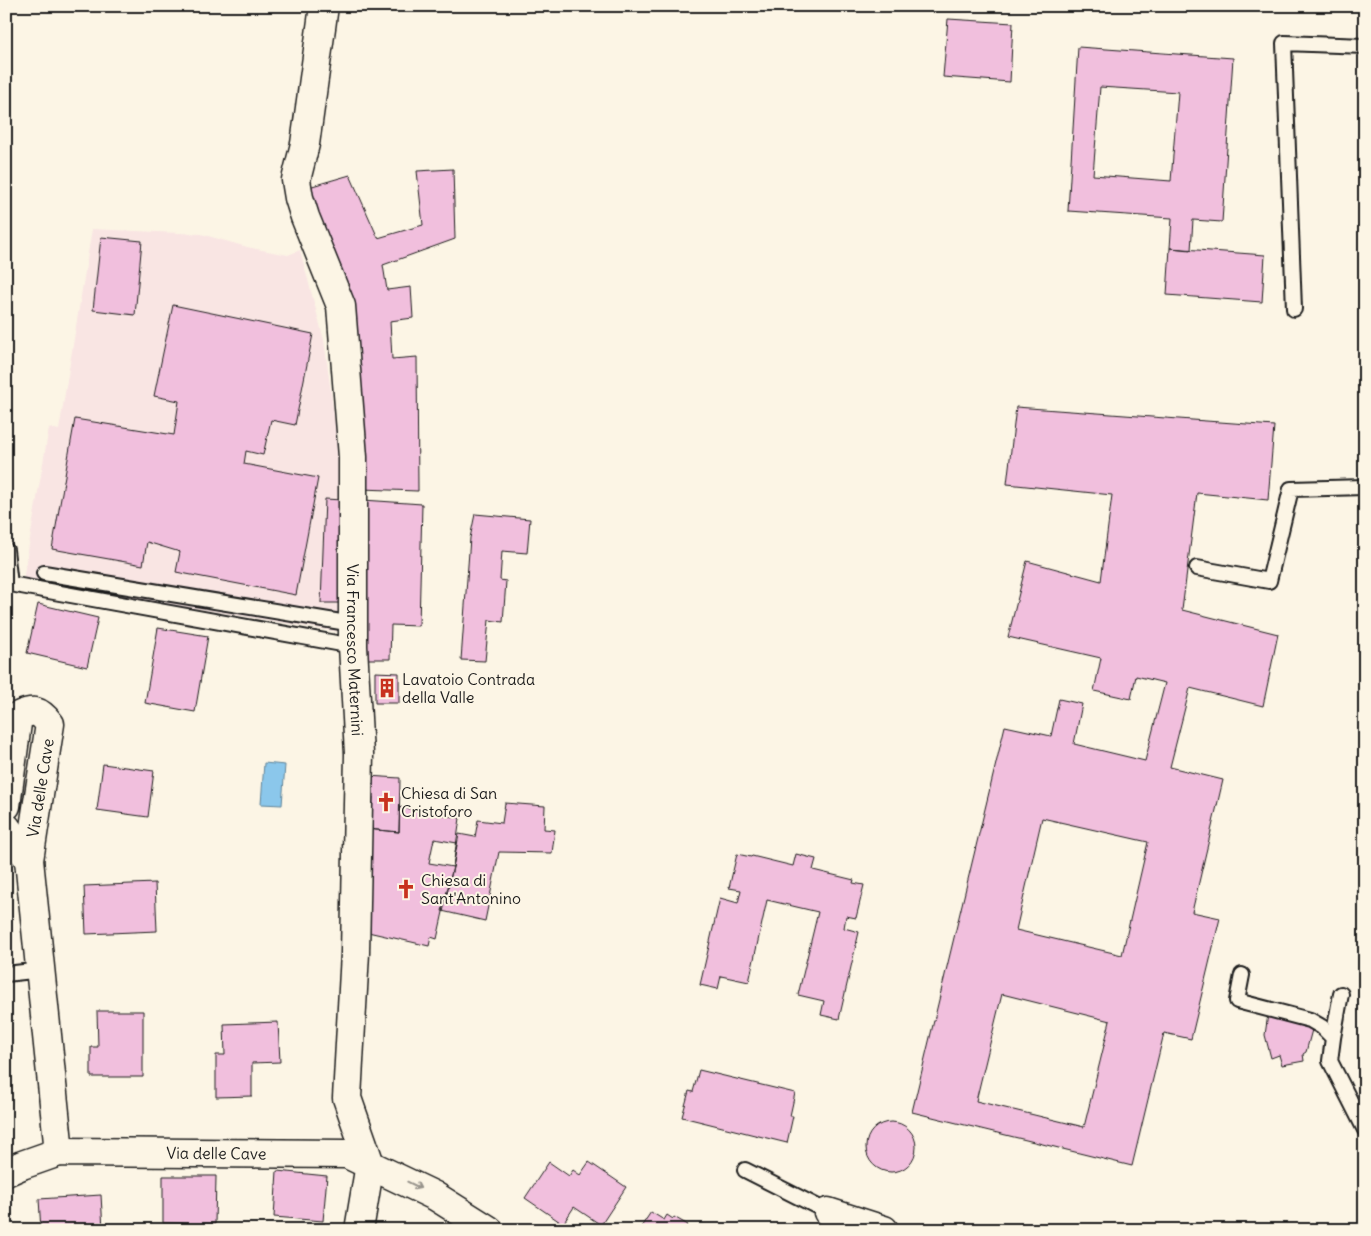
<svg xmlns="http://www.w3.org/2000/svg" width="1371" height="1236" font-family="Delius,sans-serif">
	<style>
		.built { fill: #f9e5e3 }
		.water { fill: #8bc7eb; stroke: #5f8398 }
		.building { fill: #f1bfdd; stroke: #1c1c1c; fill-rule: evenodd }
		.lines { fill: none; stroke-linecap: round; stroke-linejoin: round }
		.lane-casing { stroke: #1c1c1c; stroke-width: 18 }
		.street-casing { stroke: #1c1c1c; stroke-width: 31 }
		.lane { stroke: #fcf5e5; stroke-width: 14 }
		.street { stroke: #fcf5e5; stroke-width: 28 }
		.oneway { stroke: #97938b }
		.labels { text-anchor: middle; dominant-baseline: central; stroke-width: 4; stroke-linejoin: round; paint-order: stroke }
		.street-label { font-size: 16px; fill: #1c1c1c; stroke: #fcf5e5 }
		.poi-label { font-size: 16px; fill: #1c1c1c; stroke: #fcf5e5; text-anchor: start }
	</style>
	<rect width="100%" height="100%" fill="#fcf5e5"/>
	<filter id="ink" filterUnits="userSpaceOnUse"><feTurbulence type="fractalNoise" baseFrequency=".02" numOctaves="2"/><feDisplacementMap in="SourceGraphic" scale="10" xChannelSelector="R" yChannelSelector="G"/><feConvolveMatrix kernelMatrix="1 2 1 2 8 2 1 2 1" color-interpolation-filters="sRGB"/></filter>
	<g filter="url(#ink)">
		<path class="built" d="M92 229 201 234 247 247 288 255 300 250 324 340 342 475 339 632 23 580 49 428 59 430Z"/>
		<path class="water" d="M264 763 285 765 282 805 261 804Z"/>
		<path class="building" d="M948 19 1013 23 1010 82 943 77Z
			M1078 47 1233 58 1222 222 1193 220 1191 250 1170 248 1172 218 1068 211ZM1100 87 1178 92 1171 181 1093 175Z
			M453 169 455 239 383 265 387 290 411 287 413 318 390 321 392 359 417 357 418 491 361 489 351 296 302 189 350 175 378 238 423 225 417 171Z
			M101 237 142 241 135 315 93 310Z
			M1170 248 1265 255 1262 302 1167 295Z
			M173 305 313 334 295 425 271 420 263 455 246 451 244 464 318 478 296 595 176 572 180 552 147 542 143 565 52 549 75 419 174 435 179 401 154 396Z
			M1016 407 1274 426 1268 500 1197 493 1182 610 1278 634 1263 706 1190 688 1170 767 1223 780 1192 912 1220 918 1191 1039 1164 1033 1132 1166 912 1112 1005 726 1051 736 1059 699 1082 704 1074 744 1145 761 1165 683 1136 676 1131 699 1094 691 1101 658 1008 637 1027 561 1101 581 1112 495 1007 484ZM1042 818 1148 842 1122 955 1016 930ZM1002 994 1110 1021 1084 1127 976 1101Z
			M325 499 342 500 339 603H321Z
			M363 500 422 504 419 626 391 625 390 659H363Z
			M475 514 530 519 527 553 502 551 500 580 506 581 503 622 489 620 485 661 461 660 470 538Z
			M38 604 98 618 87 667 27 653Z
			M158 628 208 636 195 712 145 703Z
			M375 672 399 673V703H375Z
			M103 764 154 771 148 817 97 810Z
			M367 776 400 778 399 832 366 829V813H372L373 797H367Z
			M505 803 545 806 544 829 555 830 552 853 499 852 485 921 442 911 453 867 459 834 475 837 478 820 502 823Z
			M400 807 460 818 453 867 437 939 431 937 429 946 368 932 366 829 399 832Z
			M434 839 457 843 453 867 429 863Z
			M737 854 751 857 752 856 793 866 796 854 816 859 813 870 854 880 853 883 864 885 856 918 846 916 844 928 859 932 839 1019 821 1015 824 1001 798 995 818 912 767 900 749 982 721 976 718 989 700 985 720 898 738 903 741 890 729 888Z
			M155 883 157 931 86 934 84 886Z
			M97 1011H143V1077H91V1047H98Z
			M1268 1014 1313 1026 1306 1052 1303 1054 1304 1061 1282 1065 1279 1055 1271 1058 1265 1035Z
			M278 1022 280 1062 252 1063V1096L216 1097V1055H225L224 1024Z
			M6 1068 12 1082 6 1084Z
			M699 1070 795 1093 790 1116H793L787 1143 682 1117 689 1091 693 1092Z
			M866 1147a25 25 0 1 1 50 0a25 25 0 1 1-50 0Z
			M549 1162 569 1176 573 1170 580 1175 589 1162 626 1187 601 1225 574 1207 563 1224 525 1198Z
			M277 1171 327 1176 323 1221 274 1217Z
			M163 1176H216L215 1224 163 1223Z
			M101 1195 103 1230H41L39 1199Z
			M651 1212 664 1220 667 1215 673 1219 674 1217 688 1225 686 1228 689 1230H639Z"/>
		<g class="lines">
			<defs>
				<path id="lane" d="M1294 309 1284 43 1365 46
					M6 550 10 584 353 646
					M1197 568 1269 581 1291 489 1365 487
					M44 573 353 624
					M6 974 41 970
					M1242 975 1237 1001 1310 1020 1322 1027 1333 1038 1330 1061 1365 1130
					M1333 1038 1341 994
					M745 1170 828 1212"/>
				<g id="street">
					<path id="s1" d="M324 6 305 144 296 180 299 198 305 217 341 306 353 457V646L359 754 355 953 347 1098 370 1164 359 1230"/>
					<path d="M6 806 18 716C34 709 39 710 50 724L29 860 59 1152"/>
					<path d="M6 827 29 860"/>
					<path id="s2" d="M6 1172 22 1165 59 1152 347 1154 435 1196 489 1230"/>
					<path d="M828 1212 884 1230"/>
				</g>
			</defs>
			<use href="#lane" class="lane-casing"/>
			<use href="#street" class="street-casing"/>
			<use href="#lane" class="lane"/>
			<use href="#street" class="street"/>
		</g>
		<defs><path id="oneway-shaft" d="M-6 0H5M1.5-3L5.5 0L1.5 3" fill="none" stroke-width="1.6" stroke-linecap="round" stroke-linejoin="round" transform="scale(1.25)"/></defs>
		<use class="oneway" href="#oneway-shaft" transform="translate(414 1185) rotate(26)"/>
	</g>
	<defs>
		<symbol id="building-bare" viewBox="-9 -9 18 18"><path d="M-4-6H4V6H1V3H-1V6H-4ZM-2.5-4.3h1.7v1.8h-1.7ZM.8-4.3h1.7v1.8H.8ZM-2.5-1h1.7V.8h-1.7ZM.8-1h1.7V.8H.8Z" fill="#c8321e" stroke="#fcf5e5" stroke-width="2.5" paint-order="stroke"/></symbol>
		<symbol id="church-bare" viewBox="-9 -9 18 18"><path d="M-1.2-6h2.4v3.5h3.3v2.4h-3.3V6h-2.4V-.1h-3.3v-2.4h3.3Z" fill="#c8321e" stroke="#fcf5e5" stroke-width="2.5" paint-order="stroke"/></symbol>
	</defs>
	<g fill-rule="evenodd">
		<use href="#building-bare" x="373" y="674" width="28" height="28"/>
		<use href="#church-bare" x="372" y="788" width="28" height="28"/>
		<use href="#church-bare" x="392" y="875" width="28" height="28"/>
	</g>
	<g class="labels">
		<g class="street-label">
			<text stroke="none"><textPath href="#s1" startOffset="655">Via Francesco Maternini</textPath></text>
			<text transform="translate(40 788) rotate(-81)">Via delle Cave</text>
			<text stroke="none"><textPath href="#s2" startOffset="214">Via delle Cave</textPath></text>
		</g>
		<g class="poi-label">
			<text x="402" y="679">Lavatoio Contrada<tspan x="402" dy="18">della Valle</tspan></text>
			<text x="401" y="793">Chiesa di San<tspan x="401" dy="18">Cristoforo</tspan></text>
			<text x="421" y="880">Chiesa di<tspan x="421" dy="18">Sant'Antonino</tspan></text>
		</g>
	</g>
	<rect width="1371" height="1236" fill="none" stroke="#fcf5e5" stroke-width="25"/>
	<rect x="12" y="12" width="1346" height="1211" fill="none" stroke="#1c1c1c" stroke-width="2" filter="url(#ink)"/>
</svg>
